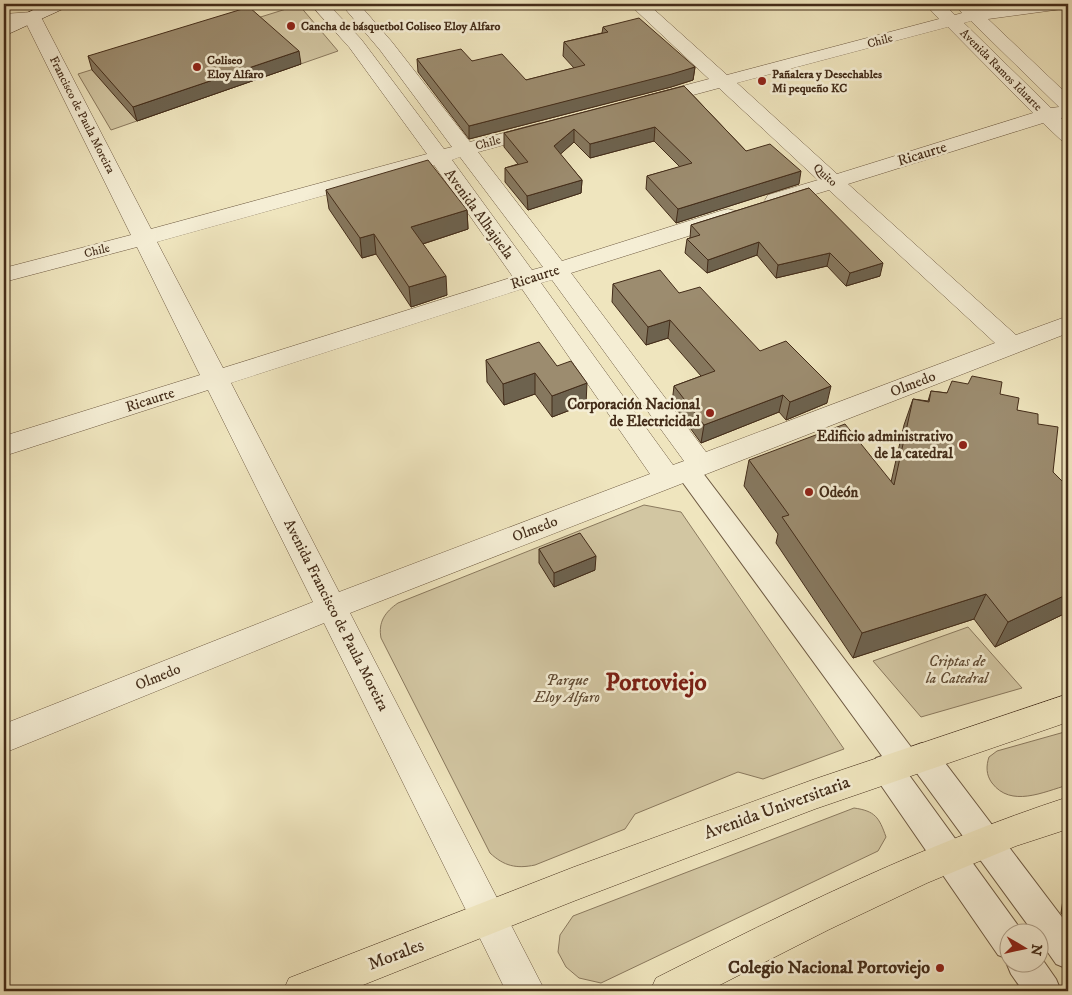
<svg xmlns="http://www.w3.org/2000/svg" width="1072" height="995" font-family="'IM FELL DW Pica',serif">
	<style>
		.green { fill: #d2c6a2; stroke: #8a795e }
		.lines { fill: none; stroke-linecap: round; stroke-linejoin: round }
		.pedestrian-casing { stroke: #6e5a42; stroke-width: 2 }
		.minor-casing { stroke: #6e5a42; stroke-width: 1 }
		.secondary-casing { stroke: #432c19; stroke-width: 1 }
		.primary-casing { stroke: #432c19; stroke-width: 1 }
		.pedestrian { fill: #f5eed5; fill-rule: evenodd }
		.minor { fill: #f5eed5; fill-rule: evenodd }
		.secondary { fill: #f5eed5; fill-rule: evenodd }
		.primary { fill: #efe5be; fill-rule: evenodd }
		.wall { fill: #86785f; stroke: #432c19 }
		.shaded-wall { fill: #6d624e; stroke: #432c19 }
		.building { fill: #9c8c6f; stroke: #432c19 }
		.poi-dot { fill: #8f2418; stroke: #f5eed5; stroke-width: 2 }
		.labels { text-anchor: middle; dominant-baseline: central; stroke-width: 5; stroke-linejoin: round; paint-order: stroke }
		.far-poi-label { font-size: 12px; font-weight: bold; fill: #432c19; stroke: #f5eed5; text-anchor: start }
		.far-street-label { font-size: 12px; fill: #432c19; stroke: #f5eed5 }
		.street-label { font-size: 15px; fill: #432c19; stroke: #f5eed5 }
		.poi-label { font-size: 15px; font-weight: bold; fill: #432c19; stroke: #f5eed5; text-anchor: end }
		.park-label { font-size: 15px; font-style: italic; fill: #604b34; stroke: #f5eed5 }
		.near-street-label { font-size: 18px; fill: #432c19; stroke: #f5eed5 }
		.near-poi-label { font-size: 18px; font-weight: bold; fill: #432c19; stroke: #f5eed5; text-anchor: end }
		.town-label { font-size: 25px; font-weight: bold; fill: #7a1f14; stroke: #f5eed5 }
	</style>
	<rect width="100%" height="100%" fill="#efe5be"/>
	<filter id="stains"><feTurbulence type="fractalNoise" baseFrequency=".004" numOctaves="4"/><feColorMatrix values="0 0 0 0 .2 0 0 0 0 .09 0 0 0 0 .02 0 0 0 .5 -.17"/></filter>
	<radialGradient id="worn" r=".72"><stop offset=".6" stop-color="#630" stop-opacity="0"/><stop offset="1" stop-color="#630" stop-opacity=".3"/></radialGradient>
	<path class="green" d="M299 5 338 51 111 130 78 74Z
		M644 505 681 512 844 749 763 779 738 772 635 814 625 829 535 865C516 869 504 866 490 853L381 638C378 622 385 612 398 603Z
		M968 627 1022 688 921 717 873 661Z
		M1068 731V785C1043 792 1011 808 992 783 986 775 986 766 989 757L997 751Z
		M854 808C875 811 879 817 886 837L878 851 601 983 579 978 566 967 558 952 560 935 573 916Z"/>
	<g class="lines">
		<defs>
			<path id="pedestrian" d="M687 461 696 464 911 747 922 743 933 747 1068 925V969L1056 964 1040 941V932H1033L916 772 909 775 1022 931 1010 932V962H1040V956L1056 979 1061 991H1023L1011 974 1006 962 1008 959 998 955 876 778 872 768 876 758 882 756 678 476 675 470 678 464Z"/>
			<path id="minor" d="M310 4H328L361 39 444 149 452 147 380 50 341 4H359L392 42 470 142 540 123 547 125 550 129 547 133 478 152 562 261 720 211 728 209 736 211 739 216 736 221 571 273 706 452 995 343 829 190 776 206 768 205 765 200 768 195 818 180 719 88 652 106 645 104 642 100 645 96 709 79 629 4H648L727 75 939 19 925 4H944L955 15 962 13 956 6 958 4H973L978 9 1022 4H1068V8L1062 9 988 19 1068 95V117L1061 118 1068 125V142L1061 140 1043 123 848 184 1016 335 1068 316V333L350 613 545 991H506L324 623 4 753V724L313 602 208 390 4 456V436L200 375 137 247 4 282V268L131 235 26 23 4 24V14L32 12 38 13 41 17 151 229 427 154 349 47ZM971 21 1059 107 1051 108 964 23ZM948 27 1033 113 837 174 737 83ZM460 157 543 267 532 270 452 160ZM434 165 513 277 223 368 157 242ZM552 280 684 461 673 465 541 283ZM522 289 650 474 339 592 231 383Z"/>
			<path id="secondary" d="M46 4H68L65 8 4 36V24Z"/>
			<path id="primary" d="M1068 694V722L815 809 574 901 348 991H283L289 978 574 867 815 779Z
				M1068 797V829L1016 846 927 883 828 930 708 991H650L656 978C790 910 924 844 1068 797Z"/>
		</defs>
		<use href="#pedestrian" class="pedestrian-casing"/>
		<use href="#minor" class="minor-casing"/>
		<use href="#secondary" class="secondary-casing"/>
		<use href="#primary" class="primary-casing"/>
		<use href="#pedestrian" class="pedestrian"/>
		<use href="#minor" class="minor"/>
		<use href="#secondary" class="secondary"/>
		<use href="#primary" class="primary"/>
	</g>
	<path class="wall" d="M603 27 695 67 693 80 671 87 469 139 418 72 417 59 472 61 526 80 574 68 563 56 564 42 602 33Z
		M88 56 301 64 137 121 92 70Z
		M684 86 746 151 799 184 676 223 646 189 647 176 680 167 654 141 590 158 574 142 560 154 582 180 581 193 528 210 505 182V168L518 164 504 147V133Z
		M809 188 880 276 846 286 827 266 776 278 757 255 707 273 685 253 687 239 690 238 691 225Z
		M326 190 467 210 468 229 423 244 447 295 411 307 376 254 362 258 329 209Z
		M613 284 679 293 760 351 827 403 786 420 779 412 701 443 672 403 674 386 701 376 668 338 646 345 612 302Z
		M486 360 557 366 586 404 552 417 535 394 504 405 487 382Z
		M931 391 947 393 1000 394 1017 410 1038 424 1053 472 1068 612 995 647 974 619 853 658 776 543 778 534 744 486 749 460 891 482 904 425 913 399 928 401Z
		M539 549 595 570 554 587 539 563Z
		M1068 889V922L1061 913 1064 893Z"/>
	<path class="shaded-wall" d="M299 51 301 64 137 121 133 107Z
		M695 67 693 80 671 87 469 139V126Z
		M655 127 654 141 590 158V144Z
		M574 129V142L554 160V146Z
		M801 171 799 184 676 223 678 209Z
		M582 180 581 193 528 210 527 196Z
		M467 210 468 229 413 247 411 227Z
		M374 234 376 254 362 258 360 238Z
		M759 242 757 255 707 273 708 260Z
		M830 253 827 266 776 278 778 265Z
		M883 263 880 276 846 286 850 273Z
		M446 276 447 295 411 307 409 287Z
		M670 320 668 338 646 345 648 327Z
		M535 373V394L504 405 503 384Z
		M587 383 586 404 552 417V396Z
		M831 386 827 403 786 420 790 402Z
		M783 395 779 412 701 443 704 425Z
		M596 556 595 570 554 587V573Z
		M986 594 974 619 853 658 862 633Z
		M1068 594V612L995 647 1008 622Z"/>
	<path class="building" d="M249 7 299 51 133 107 88 56Z
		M639 18 695 67 672 74 469 126 417 59 461 49 472 61 502 54 526 80 585 65 564 42 608 32 603 27Z
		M684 86 746 151 770 144 801 171 678 209 647 176 692 163 655 127 590 144 574 129 554 146 582 180 527 196 505 168 528 162 504 133Z
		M428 160 467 210 411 227 446 276 409 287 374 234 360 238 326 190Z
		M809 188 883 263 850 273 830 253 778 265 759 242 708 260 687 239 700 235 691 225Z
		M660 270 679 293 700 287 760 351 786 341 831 386 790 402 783 395 704 425 674 386 715 371 670 320 648 327 613 284Z
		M539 342 557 366 571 361 587 383 552 396 535 373 503 384 486 360Z
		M972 376 1002 382 1000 394 1019 398 1017 410 1038 414V424L1058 427 1053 472 1068 487V594L1008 622 986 594 862 633 782 517 789 515 749 460 845 424 894 485 913 399 929 402 931 391 947 393 952 381 968 384Z
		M580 533 596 556 554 573 539 549Z"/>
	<g class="poi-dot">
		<circle cx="291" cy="26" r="5"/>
		<circle cx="197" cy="67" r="5"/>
		<circle cx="762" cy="81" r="5"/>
		<circle cx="710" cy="413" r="5"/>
		<circle cx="963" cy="445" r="5"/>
		<circle cx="809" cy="492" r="5"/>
		<circle cx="940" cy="968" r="5"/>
	</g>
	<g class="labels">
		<g class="far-poi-label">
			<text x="301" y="26">Cancha de básquetbol Coliseo Eloy Alfaro</text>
			<text x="207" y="60">Coliseo<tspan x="207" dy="14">Eloy Alfaro</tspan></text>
			<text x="772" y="74">Pañalera y Desechables<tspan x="772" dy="14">Mi pequeño KC</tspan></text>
		</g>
		<g class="far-street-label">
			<text transform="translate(880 41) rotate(-15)">Chile</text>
			<text transform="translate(1001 70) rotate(45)">Avenida Ramos Iduarte</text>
			<text transform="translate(82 115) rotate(63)">Francisco de Paula Moreira</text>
			<text transform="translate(488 143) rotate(-15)">Chile</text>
			<text transform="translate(825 175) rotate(42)">Quito</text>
			<text transform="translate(97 251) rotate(-14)">Chile</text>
		</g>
		<g class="street-label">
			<text transform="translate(922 154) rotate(-17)">Ricaurte</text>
			<text transform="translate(479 214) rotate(54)">Avenida Alhajuela</text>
			<text transform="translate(535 277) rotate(-18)">Ricaurte</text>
			<text transform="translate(913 384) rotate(-21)">Olmedo</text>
			<text transform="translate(150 400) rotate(-18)">Ricaurte</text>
			<text transform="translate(535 529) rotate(-21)">Olmedo</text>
			<text transform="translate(336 615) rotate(63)">Avenida Francisco de Paula Moreira</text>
			<text transform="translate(158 677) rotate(-22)">Olmedo</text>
		</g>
		<g class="poi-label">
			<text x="700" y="404">Corporación Nacional<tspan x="700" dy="17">de Electricidad</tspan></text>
			<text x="953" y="436">Edificio administrativo<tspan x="953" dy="17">de la catedral</tspan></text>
			<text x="819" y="492" text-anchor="start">Odeón</text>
		</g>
		<g class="park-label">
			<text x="957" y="661">Criptas de<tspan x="957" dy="17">la Catedral</tspan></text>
			<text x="567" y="680">Parque<tspan x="567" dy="17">Eloy Alfaro</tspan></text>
		</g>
		<g class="near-street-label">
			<text transform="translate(777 808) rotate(-20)">Avenida Universitaria</text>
			<text transform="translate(396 955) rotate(-21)">Morales</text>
		</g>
		<g class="near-poi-label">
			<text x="930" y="968">Colegio Nacional Portoviejo</text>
		</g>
		<g class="town-label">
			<text x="656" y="682">Portoviejo</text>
		</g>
	</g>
	<rect width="1072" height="995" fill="none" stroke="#efe5be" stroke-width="20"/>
	<rect x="5" y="5" width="1062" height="985" fill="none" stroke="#432c19" stroke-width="2.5"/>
	<rect x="10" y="10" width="1052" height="975" fill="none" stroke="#432c19"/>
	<g transform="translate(1024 948) rotate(99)"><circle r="24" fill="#f5eed5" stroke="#aea08a"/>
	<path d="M0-4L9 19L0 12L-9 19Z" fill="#8f2418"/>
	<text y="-8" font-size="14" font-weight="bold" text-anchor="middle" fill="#432c19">N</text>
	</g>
	<rect width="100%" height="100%" filter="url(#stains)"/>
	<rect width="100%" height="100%" fill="url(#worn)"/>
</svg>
